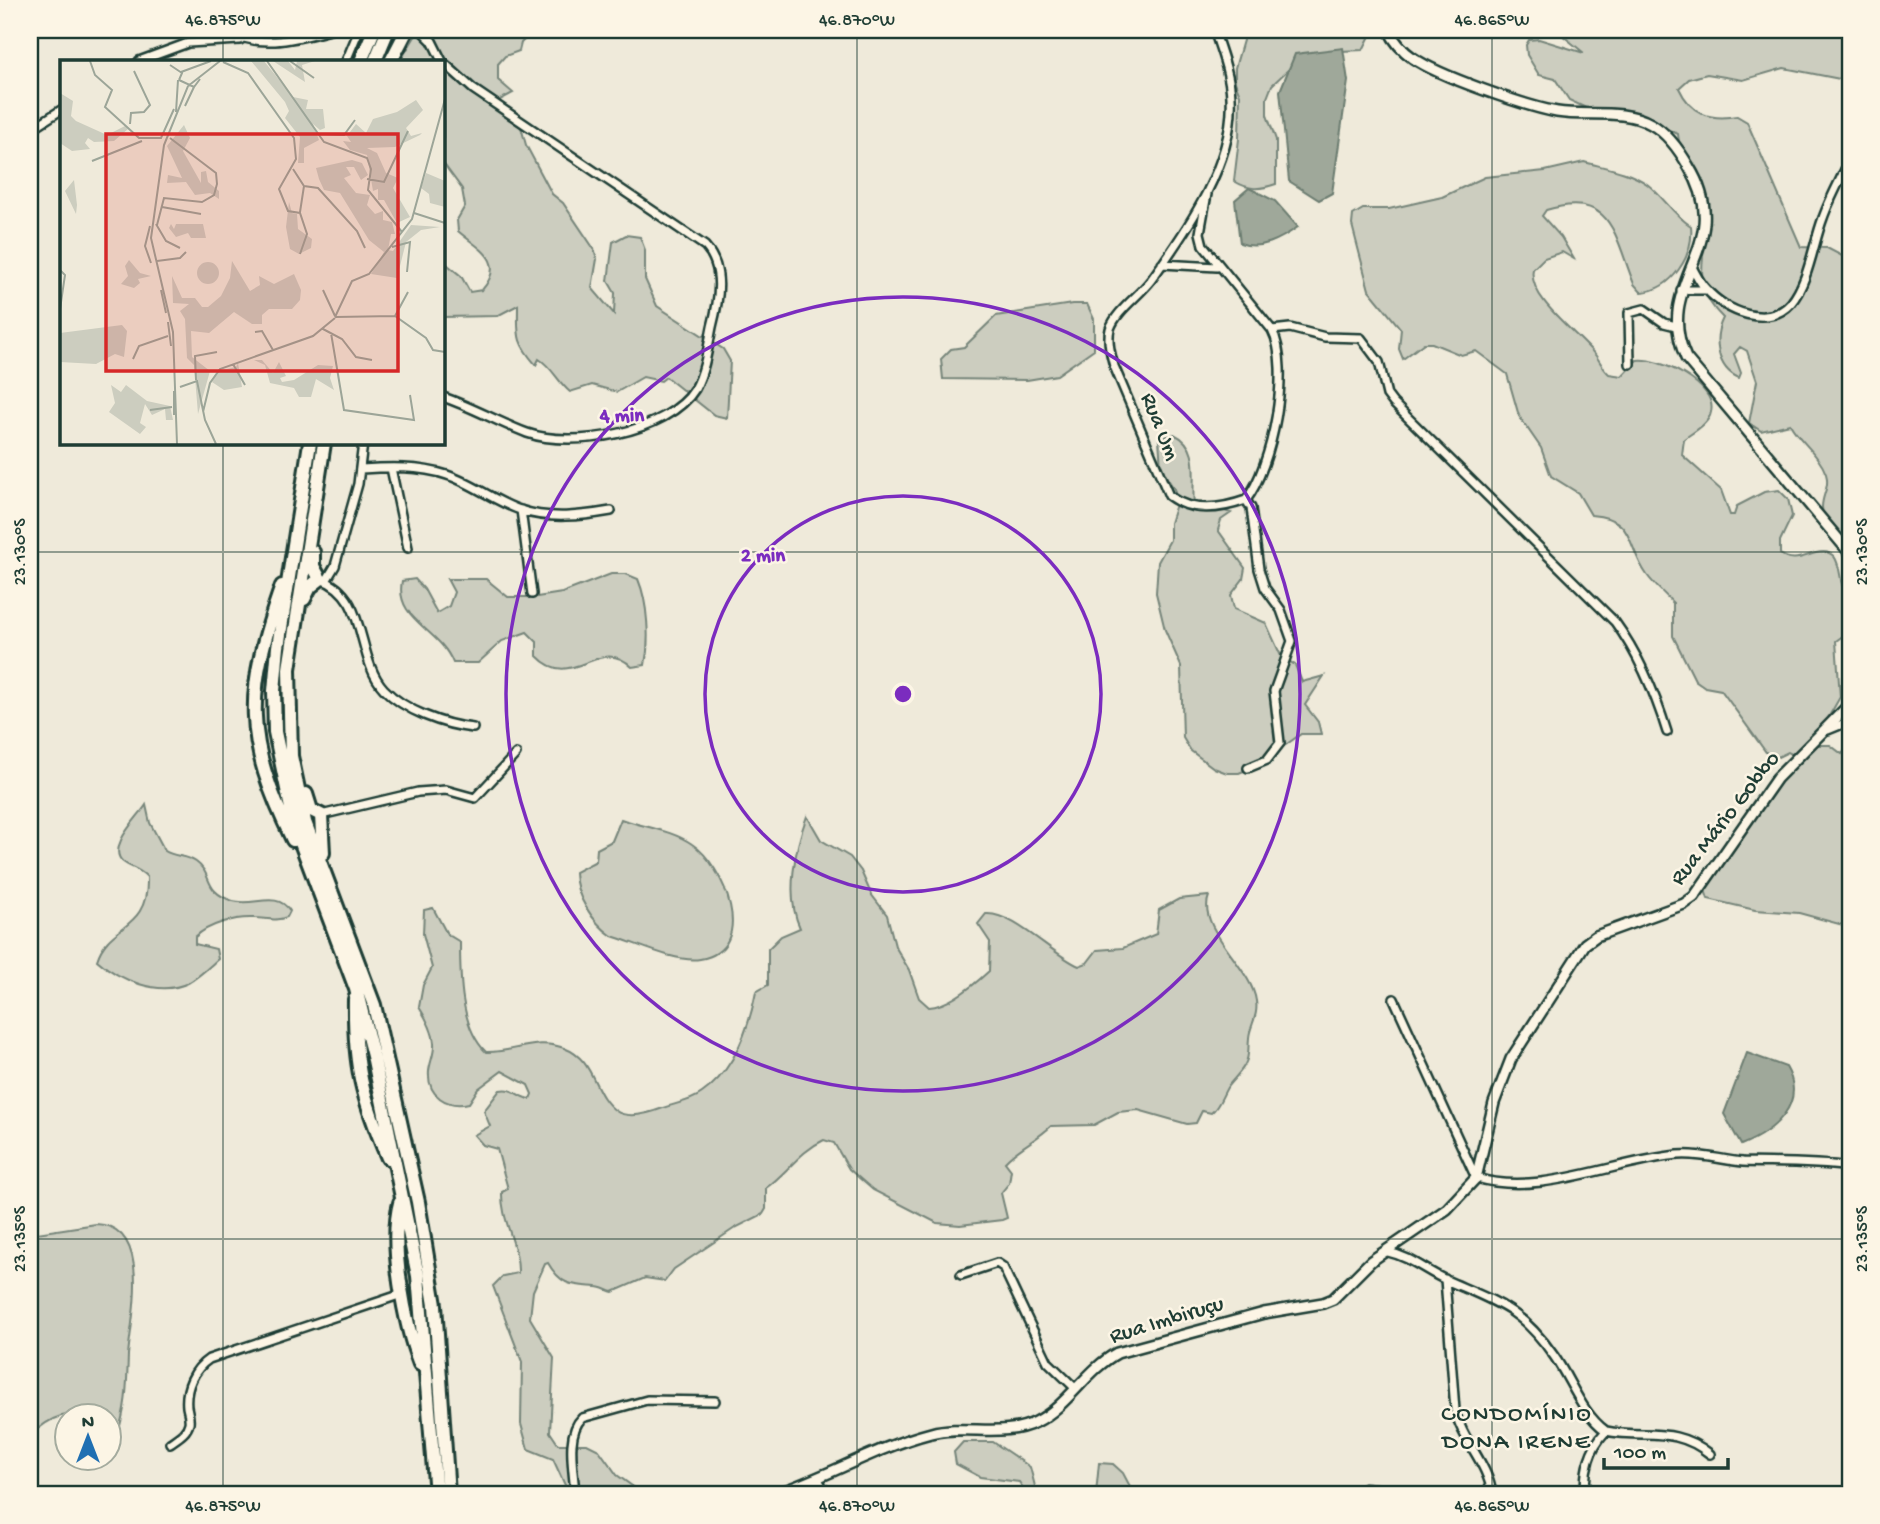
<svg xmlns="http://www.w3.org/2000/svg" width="1880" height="1524" font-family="'Gochi Hand',sans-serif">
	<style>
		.green { fill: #cccdbf; stroke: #76857a; stroke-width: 2 }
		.water { fill: #9fa89a; stroke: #6c7d71; stroke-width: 2 }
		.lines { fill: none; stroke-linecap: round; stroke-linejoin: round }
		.minor-casing { stroke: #1f3d34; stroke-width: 12 }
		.tertiary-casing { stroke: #1f3d34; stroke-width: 14 }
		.motorway-casing { stroke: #1f3d34; stroke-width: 18 }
		.minor { stroke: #fcf5e5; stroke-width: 7 }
		.tertiary { stroke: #fcf5e5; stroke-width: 9 }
		.motorway { stroke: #fcf5e5; stroke-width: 12 }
		.ticks { fill: none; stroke: #1f3d34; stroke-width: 2; stroke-opacity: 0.45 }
		.ring { fill: none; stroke: #7b2cbf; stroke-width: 3.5 }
		.labels { text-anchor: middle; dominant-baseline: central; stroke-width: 5; stroke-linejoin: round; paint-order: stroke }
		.street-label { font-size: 23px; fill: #1f3d34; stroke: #fcf5e5 }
		.neighbourhood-label { font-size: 24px; letter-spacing: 2px; fill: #1f3d34; stroke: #fcf5e5 }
		.inset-road { fill: none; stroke: #9ca598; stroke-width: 2 }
		.view { fill: #d62828; fill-opacity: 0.15; stroke: #d62828; stroke-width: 3.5 }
		.inset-edge { fill: none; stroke: #1f3d34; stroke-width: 3.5 }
		.centre { fill: #7b2cbf; stroke: #fcf5e5; stroke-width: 3.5 }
		.ring-label { font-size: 21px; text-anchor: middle; font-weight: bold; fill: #7b2cbf; stroke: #fcf5e5; stroke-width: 5; stroke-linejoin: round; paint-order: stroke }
		.neatline { fill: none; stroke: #1f3d34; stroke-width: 2.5 }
		.ticks-label { font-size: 18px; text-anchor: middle; fill: #1f3d34 }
	</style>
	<rect width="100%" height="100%" fill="#efeada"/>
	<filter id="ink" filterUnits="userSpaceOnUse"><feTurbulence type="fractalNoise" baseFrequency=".0143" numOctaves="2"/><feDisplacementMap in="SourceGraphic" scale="14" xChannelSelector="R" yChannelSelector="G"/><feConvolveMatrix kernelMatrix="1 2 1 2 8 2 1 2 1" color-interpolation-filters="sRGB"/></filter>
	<g filter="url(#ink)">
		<path class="green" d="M419 30H534L521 43 519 51 505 56 498 64V80L513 93 496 102 495 106 521 127 526 145 552 194 563 203 594 249 597 259 592 288 614 314 615 293 608 281 613 242 626 235 640 237 645 250V279L657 306 723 349 730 361 727 418 714 415 666 377 661 381 643 377 617 392 592 385 570 392C558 382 551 366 539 359L536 365C515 341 518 335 518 305L497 316 443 317V261L461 276 470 292 482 290C508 260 477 248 458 231L457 220 465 206 462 189 443 163V61H400Z
			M1246 30H1373L1363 50 1317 52 1292 66 1272 85 1267 98V115L1276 140V184C1259 190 1249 190 1234 181L1239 139 1240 95 1235 82V68Z
			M1556 30H1850V81L1784 68 1743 80 1707 74 1689 79 1679 88C1691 114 1710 121 1737 116L1747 122 1801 247 1827 248 1850 260V555C1841 542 1822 524 1822 507 1822 495 1830 487 1826 474 1819 454 1800 442 1790 424L1761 431 1749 423 1757 381 1747 351 1740 347 1734 354 1741 373 1739 378C1716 368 1713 338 1723 318 1686 282 1711 258 1702 217 1697 188 1681 163 1678 134L1632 113 1586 108 1569 100 1555 79 1539 75 1527 55 1526 45 1529 40 1539 39 1584 53Z
			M1584 162C1606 168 1628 171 1647 184 1663 196 1673 215 1691 226 1694 256 1672 290 1641 292L1634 284C1614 234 1612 190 1546 210L1542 216 1561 237 1574 259 1562 252 1544 258 1533 269C1527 299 1581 335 1596 356 1601 363 1603 369 1609 374L1622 376 1637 360C1658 357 1718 385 1711 412 1709 424 1693 432 1684 439L1682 455 1721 490 1730 515H1734L1737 506 1764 492 1779 490 1788 499 1792 516 1780 541V554C1794 563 1803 556 1816 553 1840 547 1838 569 1842 584 1843 589 1847 594 1849 599 1853 610 1850 626 1850 637L1844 635 1836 641 1840 697 1815 741 1816 745H1830L1842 754 1850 744V927L1799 913 1755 910 1708 899 1705 890 1708 879 1792 759V754L1788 752 1778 757 1768 755 1721 690 1705 687 1695 680 1673 636V603C1665 594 1654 585 1647 575 1626 546 1636 518 1591 515L1578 493 1551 476 1541 448 1519 416 1507 374 1476 351 1461 355 1432 343H1424L1403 359 1399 349 1401 329 1369 290 1352 225 1353 215 1363 209H1389L1442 197 1485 177 1545 171Z
			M1072 304H1087L1094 319V349L1057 375 1027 380 943 379 941 359 951 349 964 347 996 316Z
			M1174 434C1202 447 1191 479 1194 505L1210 506 1231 513 1221 520 1218 530 1245 568 1243 579 1231 595 1234 609 1266 623 1281 656 1295 665 1302 682 1324 676 1305 705 1318 722 1321 734H1301L1256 766 1239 773H1227L1214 768 1191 751 1183 738 1181 666 1165 630 1156 593 1158 562 1170 540V523L1177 501 1174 489 1161 468 1159 439Z
			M611 574H626L638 579C648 603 650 640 645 665L632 667C599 634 572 693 537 656V642L527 632 502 641 478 663H453C440 629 394 620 402 581L415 579 424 589 437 613 449 606 454 592 447 579H486L508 597H537L562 593Z
			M146 805 150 823 165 851C174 857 187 855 196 862 214 875 202 891 233 901 253 907 277 890 290 911L287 917C274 922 267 918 254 918 235 917 209 924 195 937V944L216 949 218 959C209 967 199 977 188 983 159 997 119 980 97 960 109 922 149 932 147 877 140 869 131 868 123 862 106 847 138 818 146 805Z
			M807 816 821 840 850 857 861 871 871 894 887 915 895 946 909 970 919 998 929 1007C950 1006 975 984 989 971L990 942 978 924 986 914C1013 912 1053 955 1079 966L1087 963 1097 950 1123 948 1156 934 1159 910 1179 899 1209 896C1196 928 1252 968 1256 1001 1258 1013 1253 1021 1250 1032 1248 1039 1249 1047 1248 1054 1247 1067 1236 1076 1228 1086 1222 1095 1220 1106 1211 1113L1202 1111 1196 1123 1187 1124 1138 1110 1118 1112 1094 1125 1051 1126C1037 1140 1019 1147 1005 1162L1011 1170 1009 1183 1001 1193 1007 1218 1002 1220 960 1225 937 1223 873 1190 849 1169 834 1143 824 1140C800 1151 787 1173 766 1188V1209L763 1214 735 1228 674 1269 665 1281 645 1278 613 1292C608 1291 603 1287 597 1287 573 1285 562 1287 548 1263L545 1264 533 1291 530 1318 554 1358 550 1432 558 1444H587L599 1450 617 1475 643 1494H569L553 1459 528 1449 521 1424 522 1362 493 1286 503 1276 518 1273C519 1245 501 1221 502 1192L508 1189 497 1149 483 1145 474 1135 490 1126 484 1111 500 1090C514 1087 518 1098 530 1099L532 1094 528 1085 502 1071 478 1089 469 1103C447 1108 427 1096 429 1071 430 1062 435 1052 434 1043 433 1030 426 1018 419 1007L423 985 432 968 423 934 424 910 433 908 447 934 460 942C460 976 460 1027 486 1052 514 1053 536 1037 564 1048 596 1060 592 1094 616 1111 629 1120 650 1113 663 1108 676 1103 690 1102 702 1093 734 1071 749 1027 756 992L768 985V949L781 936 800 928C785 896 795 848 807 816Z
			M621 819C643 827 672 830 692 844 724 865 759 949 700 959 677 963 635 943 612 936 592 922 575 895 575 872L596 861 597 849 612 841Z
			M96 1224C154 1226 131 1320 128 1355 127 1384 127 1407 117 1435L109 1424 108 1416C72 1416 60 1407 30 1436V1234Z
			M963 1442H993L1005 1450 1030 1467 1037 1494H1027L1019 1482 980 1477 956 1464 954 1452Z
			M1099 1463 1113 1464 1123 1473 1134 1494H1096Z
			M1364 1482 1379 1484 1387 1494H1344Z"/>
		<path class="water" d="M1343 48 1348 81 1332 193 1319 200 1289 181 1280 91 1295 54Z
			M1249 188 1275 201 1298 227C1281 239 1260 251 1240 243L1235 200Z
			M1747 1053 1786 1067C1808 1104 1773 1132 1741 1145L1724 1114Z"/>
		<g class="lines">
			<defs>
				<path id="minor" d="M222 30C260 49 292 40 330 30
					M421 30 432 41 442 61
					M1214 30C1221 51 1230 74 1231 97 1235 162 1187 230 1151 280 1139 296 1116 311 1110 329 1107 341 1111 355 1114 366L1169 496C1192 513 1221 509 1246 500L1251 508 1259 569 1265 588 1281 610 1292 641 1274 691 1280 743 1267 760 1248 768
					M139 61 188 43 240 40
					M346 61 359 30
					M443 62 473 89 705 246C725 268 719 300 712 327 708 347 705 371 695 389 668 433 572 449 527 433 498 422 472 407 443 397
					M30 130 61 110
					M1207 194 1200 233 1203 245 1272 330 1290 328 1325 337 1361 338 1379 362 1387 395 1393 403 1615 622C1639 655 1655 693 1667 732
					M1162 264 1217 267
					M1692 267C1696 274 1700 283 1706 289 1726 312 1768 329 1791 303 1809 281 1813 244 1823 218 1830 198 1841 179 1850 159
					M1681 290H1707
					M1630 364 1629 313 1644 309 1664 323 1676 326
					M391 468 408 548
					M361 469C389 467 419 466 447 475 472 483 494 501 520 510 549 520 582 516 611 511
					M1246 500C1272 467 1292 368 1272 330
					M521 510 532 594
					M320 579C369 595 355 658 384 689 405 711 444 725 473 728
					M326 581 335 566 358 484 363 443
					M1828 730 1850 721
					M321 815 418 792 446 790 475 798 516 754
					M1394 999 1476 1178C1541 1197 1613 1161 1678 1155 1700 1153 1721 1160 1743 1162 1779 1163 1814 1162 1850 1167
					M1388 1252C1411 1257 1426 1271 1446 1280 1496 1302 1521 1308 1554 1356 1571 1380 1582 1414 1606 1431 1646 1439 1674 1425 1710 1454
					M961 1275 997 1263 1003 1267 1048 1362 1075 1388
					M1445 1279 1455 1410C1462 1441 1488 1463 1492 1494
					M170 1443C177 1438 187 1433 189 1423 190 1418 188 1412 187 1407 185 1388 194 1369 209 1359L402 1294
					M818 1479 826 1494
					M575 1494C574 1472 565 1434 582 1418L647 1400 715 1401
					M1586 1494C1583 1471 1590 1448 1606 1431"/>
				<path id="tertiary" d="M1389 30C1394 41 1403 51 1413 58 1439 76 1525 106 1557 112 1587 117 1623 108 1651 124 1667 133 1680 151 1689 167 1738 247 1651 281 1686 358L1850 553
					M776 1494C829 1476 877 1447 931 1433 965 1424 1004 1438 1036 1422 1068 1406 1086 1370 1117 1353L1264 1313 1323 1303 1333 1299 1371 1261 1447 1209 1476 1178 1494 1103 1511 1059 1585 944 1596 936 1684 904 1694 897 1777 778 1850 704"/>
				<path id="motorway" d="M361 61 374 30
					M375 61 388 30
					M391 61 407 30
					M310 443 278 647 274 691 275 732 295 827 356 989 374 1060 418 1276 436 1494
					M324 443 289 669 291 756 305 822 374 1005 418 1202 435 1305 448 1494
					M282 586C245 691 243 739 293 840
					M304 599 310 587 320 579 313 566V552
					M306 794 311 810 321 815 323 853
					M355 999C354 1066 362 1097 388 1158
					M400 1203C389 1244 405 1325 420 1364"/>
			</defs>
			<use href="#minor" class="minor-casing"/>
			<use href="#tertiary" class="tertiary-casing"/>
			<use href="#motorway" class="motorway-casing"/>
			<use href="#minor" class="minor"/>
			<use href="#tertiary" class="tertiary"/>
			<use href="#motorway" class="motorway"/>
		</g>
	</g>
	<path class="ticks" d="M223 30V61M857 30V1494M1492 30V1494M223 443V1494M30 552H1850M30 1239H1850"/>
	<g class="ring">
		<circle cx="903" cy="694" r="198"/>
		<circle cx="903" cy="694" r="397"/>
	</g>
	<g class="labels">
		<g class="street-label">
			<text transform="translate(1159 427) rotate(68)">Rua Um</text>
			<text transform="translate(1726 819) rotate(-52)">Rua Mário Gobbo</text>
			<text transform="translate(1167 1321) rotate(-17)">Rua Imbiruçu</text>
		</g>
		<g class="neighbourhood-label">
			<text x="1517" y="1415">CONDOMÍNIO<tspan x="1517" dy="28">DONA IRENE</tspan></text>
		</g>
	</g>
	<g transform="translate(60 60)">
		<rect width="385" height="385" fill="#efeada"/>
		<path d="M191 1H204L233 37 248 40 246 49H263L265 68 260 70 253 64 259 80 244 88V103H238L240 77 225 58 229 51 225 42ZM213 1H228L235 10 237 1H255L242 5 245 22ZM0 33 13 41 11 56 16 61 47 75 65 66 68 69 54 81 34 82 28 78 25 83 30 89 12 91 0 83ZM356 40 363 50 346 68 351 76 362 73 360 75 335 87 307 88 317 93 326 113 338 118 333 128 350 157 337 163 324 140H318V129L313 131 307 95 290 90 283 81 291 82 287 76 296 64 306 73 313 59 337 52ZM124 65 130 78 123 91 141 123V112L146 111 148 122 159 131V139L150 133 135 135 126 122 107 123 108 115 122 118 107 86ZM292 100 302 103 308 115 301 120 294 107H286L291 115 284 118 296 133 310 135 307 145 315 154 323 151V160L332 162 335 174H331L328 190 333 191 351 165 380 167 361 170 346 182 337 218 311 214 324 192 309 180 280 133 264 130 259 119 256 108ZM366 113 385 121V147L370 143 369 134 361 128ZM14 120 17 145 16 154 5 131ZM229 142 232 153 237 154 238 169 252 179 251 188 239 194 230 189 226 167ZM111 164 114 169 116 164H143L146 178H131L128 173 116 177 109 168ZM69 200 80 213 91 216 78 219 80 223 74 228 61 224 68 216 65 206ZM172 201 190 231 200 225 199 216 214 224 234 214 241 230 240 240 232 249H209L202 255V264H192L174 252 149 273 131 271 132 297 150 311 138 354 134 305 127 298 125 259 120 251 129 244 113 243 112 216 122 238H135L142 247H148L161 236 170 218ZM137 213a11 11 0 1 1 22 0a11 11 0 1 1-22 0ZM62 265 67 271 64 297 55 294 36 304 0 302V273ZM194 300H202L213 313 219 302 226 316 220 318 222 322 234 320 258 305 273 306 270 318 274 330 256 319 251 337H239L234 328 210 323 205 305ZM178 303 182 327 164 330 152 322 158 311 176 307ZM51 325 61 332 66 325 87 341 110 346 113 360H106L105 349 92 355 85 344 80 363 86 367 80 374 49 352 55 343Z" fill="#cccdbf"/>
		<path class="inset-road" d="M30 1 35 15 52 30 45 47 79 78H101L114 49M207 1 264 82 307 98 311 109 308 130 342 172M230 1 254 18M163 2 188 13 234 78 236 99 219 129 228 151 240 153 247 174 240 194M110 5 122 13 119 20M121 12 151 1M119 20 134 27 140 19M125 46 134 27M116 52 118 20M70 64 71 53 84 52 90 45 74 11M260 74 284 75 295 60M32 101 82 81M233 109 244 126 258 128 297 171 305 188M307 119 324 122 348 71M102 147 141 154M240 152 244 126M354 153 385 163M96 164 106 181 120 188M97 165 104 138 142 142 154 135 157 124 156 113 110 78M90 166 85 186 91 203M332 187 350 182 347 212M97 201 120 198 126 192M0 210 5 215 0 249M101 230 106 253M263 230 275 256M335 256 348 232M275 257 292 221 309 214 352 159 385 39M275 257 335 256 366 278 373 290 385 292M108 262 111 286M263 269 282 279 296 297 312 300M195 272 202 271 213 290M271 273 284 350 354 360 350 335M73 299 79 286 108 276M173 304 185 325M136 320 135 296 157 292M120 327 137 321 145 360 156 384M114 331V355M90 350 112 347M143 352 150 323 160 309 253 276 275 258M117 384 113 272 91 178 104 85 128 26 160 1"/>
		<path class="view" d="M46 74H338V311H46Z"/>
		<rect width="385" height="385" class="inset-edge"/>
	</g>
	<circle cx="903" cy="694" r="10" class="centre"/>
	<g class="ring-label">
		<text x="622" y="421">4 min</text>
		<text x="763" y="561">2 min</text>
	</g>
	<rect width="1880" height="1524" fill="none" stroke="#fcf5e5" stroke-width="77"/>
	<g transform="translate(88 1437)"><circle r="33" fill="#fcf5e5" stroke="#a4ab9e" stroke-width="2"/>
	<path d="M0-5L12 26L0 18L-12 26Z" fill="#1f6fb2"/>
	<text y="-10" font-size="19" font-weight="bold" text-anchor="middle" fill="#1f3d34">N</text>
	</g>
	<path d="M1604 1458v10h124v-10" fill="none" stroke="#1f3d34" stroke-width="3.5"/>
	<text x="1614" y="1458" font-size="21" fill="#1f3d34" stroke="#fcf5e5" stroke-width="5" paint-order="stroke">100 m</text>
	<rect x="38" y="38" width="1804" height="1448" class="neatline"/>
	<g class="ticks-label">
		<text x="223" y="25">46.875°W</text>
		<text x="857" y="25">46.870°W</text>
		<text x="1492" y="25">46.865°W</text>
		<text transform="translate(19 552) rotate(-90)" y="6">23.130°S</text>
		<text transform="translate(1861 552) rotate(-90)" y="6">23.130°S</text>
		<text transform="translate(19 1239) rotate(-90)" y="6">23.135°S</text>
		<text transform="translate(1861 1239) rotate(-90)" y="6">23.135°S</text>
		<text x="223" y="1511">46.875°W</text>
		<text x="857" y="1511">46.870°W</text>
		<text x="1492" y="1511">46.865°W</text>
	</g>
</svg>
